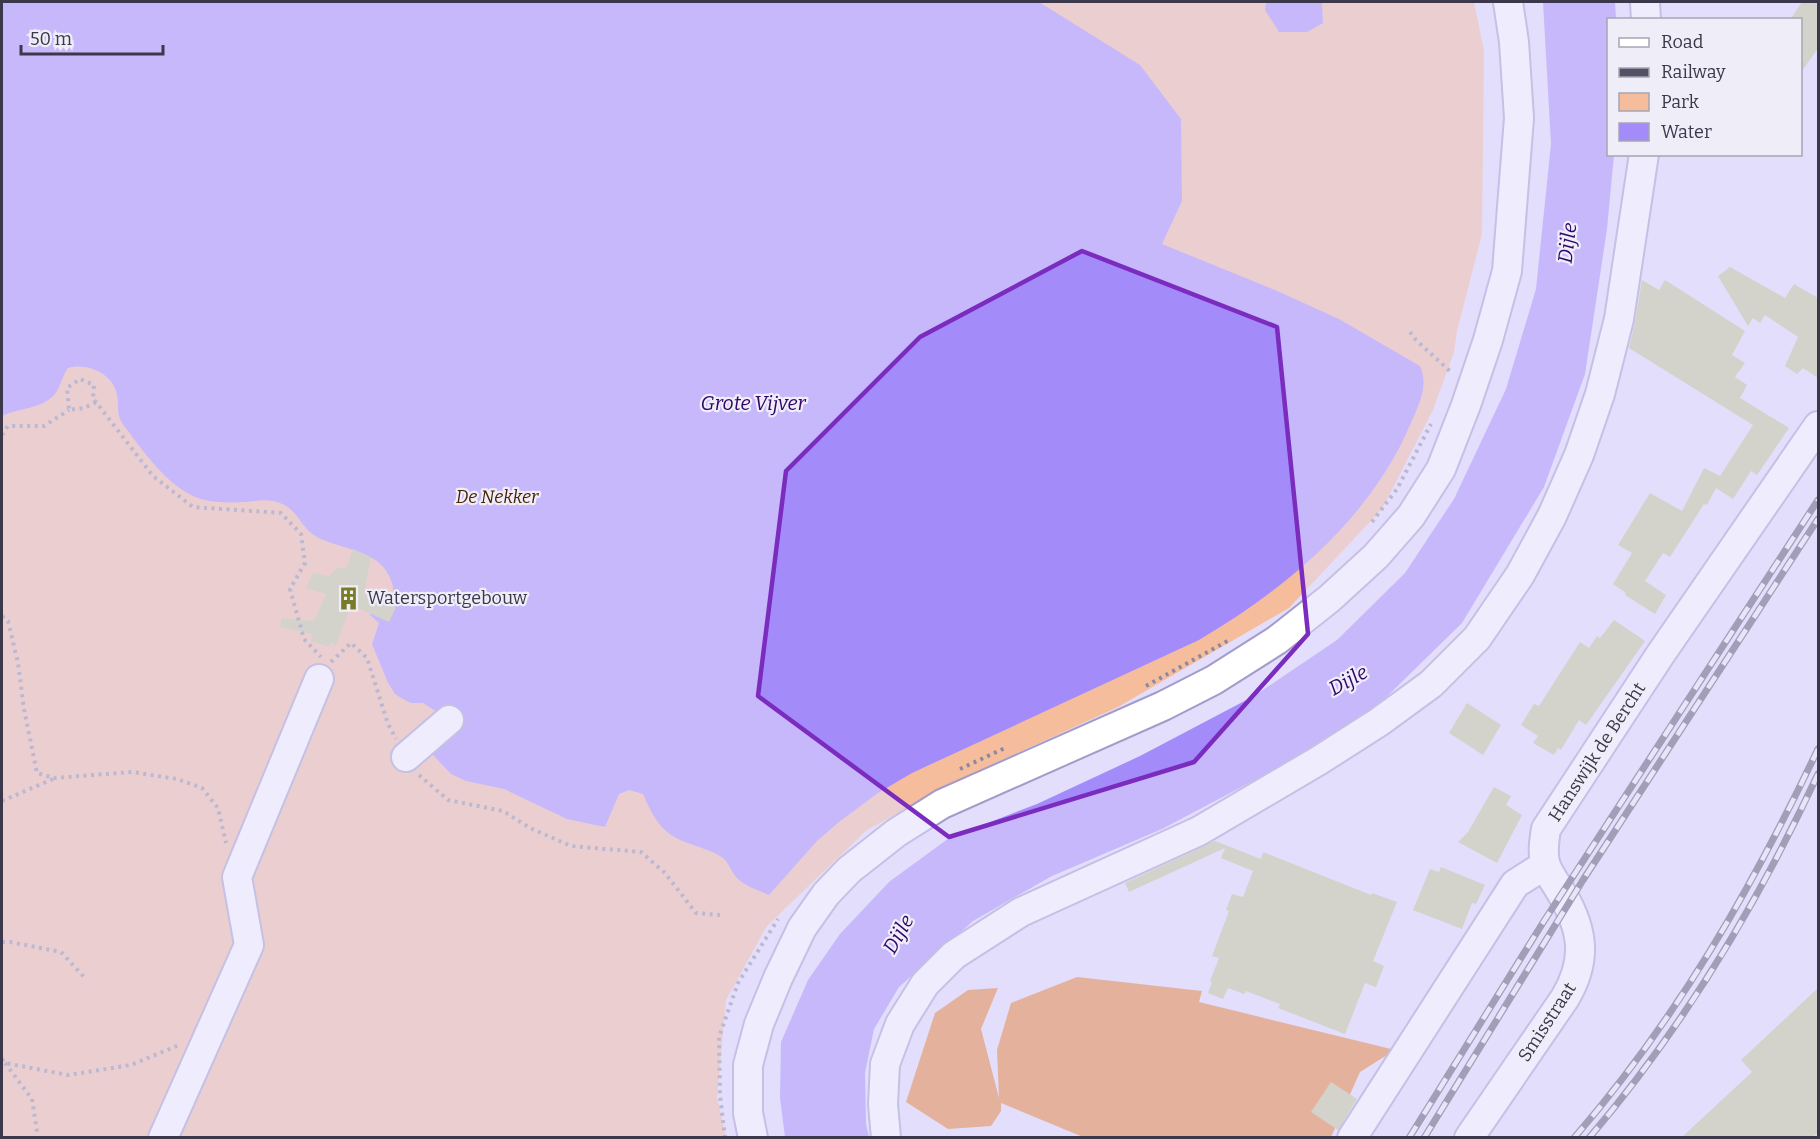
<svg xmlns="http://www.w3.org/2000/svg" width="1820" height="1139" font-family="Bitter,serif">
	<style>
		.green { fill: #f6bd9c }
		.forest { fill: #e77b2b }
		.water { fill: #a48bfa }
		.building { fill: #c0c593 }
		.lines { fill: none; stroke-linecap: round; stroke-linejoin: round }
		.minor-casing { stroke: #a39bc9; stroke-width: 32 }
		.path { stroke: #8d89a1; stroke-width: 4; stroke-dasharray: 3 4.5; stroke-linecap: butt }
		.minor { stroke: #fff; stroke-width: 28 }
		.rail-casing { stroke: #545166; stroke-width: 7 }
		.rail { stroke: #efeef8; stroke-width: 4.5; stroke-dasharray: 14; stroke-linecap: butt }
		.marked { fill: none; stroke: #7b2cbf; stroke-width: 4.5; stroke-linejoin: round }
		.labels { text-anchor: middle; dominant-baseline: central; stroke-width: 4.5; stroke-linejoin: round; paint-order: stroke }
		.park-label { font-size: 18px; font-style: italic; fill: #492000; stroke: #efeef8 }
		.poi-label { font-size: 18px; fill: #3b384b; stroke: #efeef8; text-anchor: start }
		.street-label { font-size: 18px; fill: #3b384b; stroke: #efeef8 }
		.water-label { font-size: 20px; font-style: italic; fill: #30046b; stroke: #efeef8 }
	</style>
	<rect width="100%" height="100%" fill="#e2defb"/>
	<path class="green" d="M2 2H1474L1484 51 1482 234 1457 331 1454 352 1433 410 1382 509 1289 608 1118 707 965 777 867 830 767 926 726 1000 717 1097 726 1137 2 1138Z"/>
	<path class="forest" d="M1077 977 1202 991 1199 1002 1395 1050 1360 1072 1331 1137H1083L1001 1103V1111L991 1126 948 1129 906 1102 935 1013 968 990 998 988 981 1029 999 1098 997 1050 1011 1003Z"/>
	<path class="water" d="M2 2H1039L1140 65 1181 119 1182 201 1162 244 1275 290 1339 319 1420 366C1429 386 1419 404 1411 423 1370 519 1288 587 1199 640L912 773 878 793 839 822 817 841 769 895C758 890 744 886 736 877 731 871 729 863 723 858 709 848 691 846 676 838 658 828 651 812 643 794L629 790 619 794 605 827 567 819 504 789 466 781 451 774 417 738 437 712 423 703H411L403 699 395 694 388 683 372 644 379 623 369 614 396 607 377 599H388C394 594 394 590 392 583 382 549 343 551 317 537 298 527 300 507 273 501 264 499 254 501 245 502 228 503 206 503 191 495 162 480 141 448 122 423 116 413 119 405 117 395 114 374 87 362 68 368 62 376 61 386 55 394 42 409 19 408 2 416Z
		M1266 2H1322L1323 23 1307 32H1279L1265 10Z
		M1543 2H1615L1616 19 1608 20V154L1614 155 1607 229 1585 374 1544 487 1462 623 1367 716 1274 770 1162 829 1052 876 973 921 899 987 874 1029 865 1073 866 1124 869 1137H785L780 1098 781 1042 808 980 840 934 889 882 949 838 1037 804 1140 756 1254 696 1337 640 1405 573 1454 499 1506 389 1536 289 1551 144Z"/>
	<path class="building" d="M1802 2H1818V48L1800 74V20H1790Z
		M1730 267 1785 298 1794 284 1818 298V378L1803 368 1797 374 1785 366 1798 337 1765 315 1760 323 1753 318 1748 326 1718 276Z
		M1642 280 1659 290 1665 280 1745 331 1732 355 1745 363 1735 377 1747 385 1740 398 1789 428 1757 475 1751 471 1733 499 1716 488 1707 505 1704 504 1670 557 1663 553 1645 581 1666 595 1655 614 1625 595 1626 593 1613 584 1632 553 1618 545 1650 493 1682 511 1704 468 1720 476 1753 425 1629 348 1635 322Z
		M353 549 371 557 364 594 396 607 389 622 351 605 336 645 330 643 329 647 311 641 312 634 280 627 282 618 314 621 326 594 306 588 313 573 329 576 338 567 346 569Z
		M1614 620 1645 641 1586 725 1579 720 1561 750 1558 748 1554 755 1533 743 1538 736 1521 725 1534 704 1539 706 1580 642 1589 648 1597 636 1600 638Z
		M1467 703 1501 725 1483 755 1449 733Z
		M1494 787 1511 796 1506 805 1522 815 1497 863 1458 842 1468 832Z
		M1215 841 1261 859 1263 852 1371 895 1372 893 1397 902 1373 961 1384 966 1376 987 1365 983 1345 1034 1278 1008 1280 1004 1246 991 1244 994 1228 988 1223 999 1208 993 1212 982 1210 981 1219 958 1212 956 1229 911 1226 910 1232 894 1243 897 1253 871 1221 858 1225 848 1129 892 1125 883Z
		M1441 867 1485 885 1476 904 1472 903 1462 929 1413 910 1430 869 1439 872Z
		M1818 988V1133L1813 1137H1682L1752 1072 1741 1060Z
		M1331 1082 1357 1099 1338 1130 1311 1112Z"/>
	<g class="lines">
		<defs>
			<path id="minor" d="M1645 2 1646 20
				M406 757 449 720
				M163 1138 249 945 237 877 319 679
				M753 1138 748 1113V1065L759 1024 778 978 802 928 826 894 849 870 896 833 942 804 1163 706 1214 680 1277 640 1329 599 1376 556 1411 516 1441 469 1466 405 1488 340 1507 271 1519 118 1514 42 1508 2
				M886 1138 883 1104 885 1064 900 1024 925 984 954 955 1021 912 1199 831 1318 761 1379 722 1431 684 1477 638 1520 575 1552 516 1579 455 1600 394 1619 319 1644 154
				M1352 1138 1515 884 1545 865
				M1469 1138 1565 998C1587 961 1584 931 1562 894 1557 885 1550 876 1546 866 1542 855 1544 841 1546 829L1660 655 1818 426"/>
		</defs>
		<use href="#minor" class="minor-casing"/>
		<path class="path" d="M1410 332 1416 340 1452 373
			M96 402 84 408 69 410 67 388 80 379 94 385 93 399 96 402 153 476 193 507 281 513 301 534 305 563 290 589 304 639 321 657
			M2 435 8 426H44L69 410
			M1372 522 1397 489 1431 424
			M2 616 8 621 18 663 24 709 37 773 54 778 132 772 177 779 202 788 218 808 226 843
			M331 662 351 643 367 658 388 724 396 739
			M1146 686 1231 639
			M960 769 1005 748
			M419 775 448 800 503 811 530 828 571 846 641 852 665 873 696 913 720 915
			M2 801 53 779
			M2 942H10L61 952 86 979
			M2 1059 5 1063 68 1075 131 1065 179 1045
			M5 1063 32 1099 38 1138
			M725 1138 720 1095 719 1037 738 983 778 919"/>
		<use href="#minor" class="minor"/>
		<defs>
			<path id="rail" d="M1409 1138 1544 921 1818 500
				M1424 1138 1583 880 1818 519
				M1574 1138C1677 1019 1751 890 1818 749
				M1589 1138C1683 1028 1757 905 1818 774"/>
		</defs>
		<use href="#rail" class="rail-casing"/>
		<use href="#rail" class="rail"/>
	</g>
	<path d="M0 0H1820V1139H0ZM1082 251 1277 327 1308 634 1194 762 949 837 758 696 786 471 920 337Z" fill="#e2defb" fill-opacity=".55" fill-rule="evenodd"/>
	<path class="marked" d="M1082 251 1277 327 1308 634 1194 762 949 837 758 696 786 471 920 337Z"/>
	<defs>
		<symbol id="building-bare" viewBox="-9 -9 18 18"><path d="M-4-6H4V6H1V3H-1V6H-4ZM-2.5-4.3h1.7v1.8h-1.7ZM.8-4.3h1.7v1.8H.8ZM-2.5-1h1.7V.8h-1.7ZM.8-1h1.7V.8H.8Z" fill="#787c26" stroke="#efeef8" stroke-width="2.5" paint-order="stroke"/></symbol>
	</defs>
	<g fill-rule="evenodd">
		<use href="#building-bare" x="332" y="582" width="33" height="33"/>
	</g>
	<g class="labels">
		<g class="park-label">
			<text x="497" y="497">De Nekker</text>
		</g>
		<g class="poi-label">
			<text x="367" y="598">Watersportgebouw</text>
		</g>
		<g class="street-label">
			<text transform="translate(1597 752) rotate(-57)">Hanswijk de Bercht</text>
			<text transform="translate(1547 1022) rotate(-57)">Smisstraat</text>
		</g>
		<g class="water-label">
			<text transform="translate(1567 243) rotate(-83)">Dijle</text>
			<text x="753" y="403">Grote Vijver</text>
			<text transform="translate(1348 680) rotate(-29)">Dijle</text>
			<text transform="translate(898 934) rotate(-60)">Dijle</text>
		</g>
	</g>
	<rect width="1820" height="1139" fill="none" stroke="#3b384b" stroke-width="6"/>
	<rect x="1607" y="18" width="195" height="138" fill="#efeef8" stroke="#a7a5b3" stroke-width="1.5"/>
	<rect x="1619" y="38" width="30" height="9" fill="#ffffff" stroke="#a7a5b3" stroke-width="1.5"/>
	<text x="1661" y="48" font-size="18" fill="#3b384b">Road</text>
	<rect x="1619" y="68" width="30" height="9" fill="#545166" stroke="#a7a5b3" stroke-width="1.5"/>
	<text x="1661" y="78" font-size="18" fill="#3b384b">Railway</text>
	<rect x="1619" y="93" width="30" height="18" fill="#f6bd9c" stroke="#a7a5b3" stroke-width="1.5"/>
	<text x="1661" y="108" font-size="18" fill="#3b384b">Park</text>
	<rect x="1619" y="123" width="30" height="18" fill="#a48bfa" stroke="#a7a5b3" stroke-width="1.5"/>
	<text x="1661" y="138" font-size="18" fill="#3b384b">Water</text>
	<path d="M21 45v9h142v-9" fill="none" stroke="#3b384b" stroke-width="3"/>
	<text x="30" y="45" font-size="18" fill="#3b384b" stroke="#efeef8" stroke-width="4.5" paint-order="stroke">50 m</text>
</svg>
